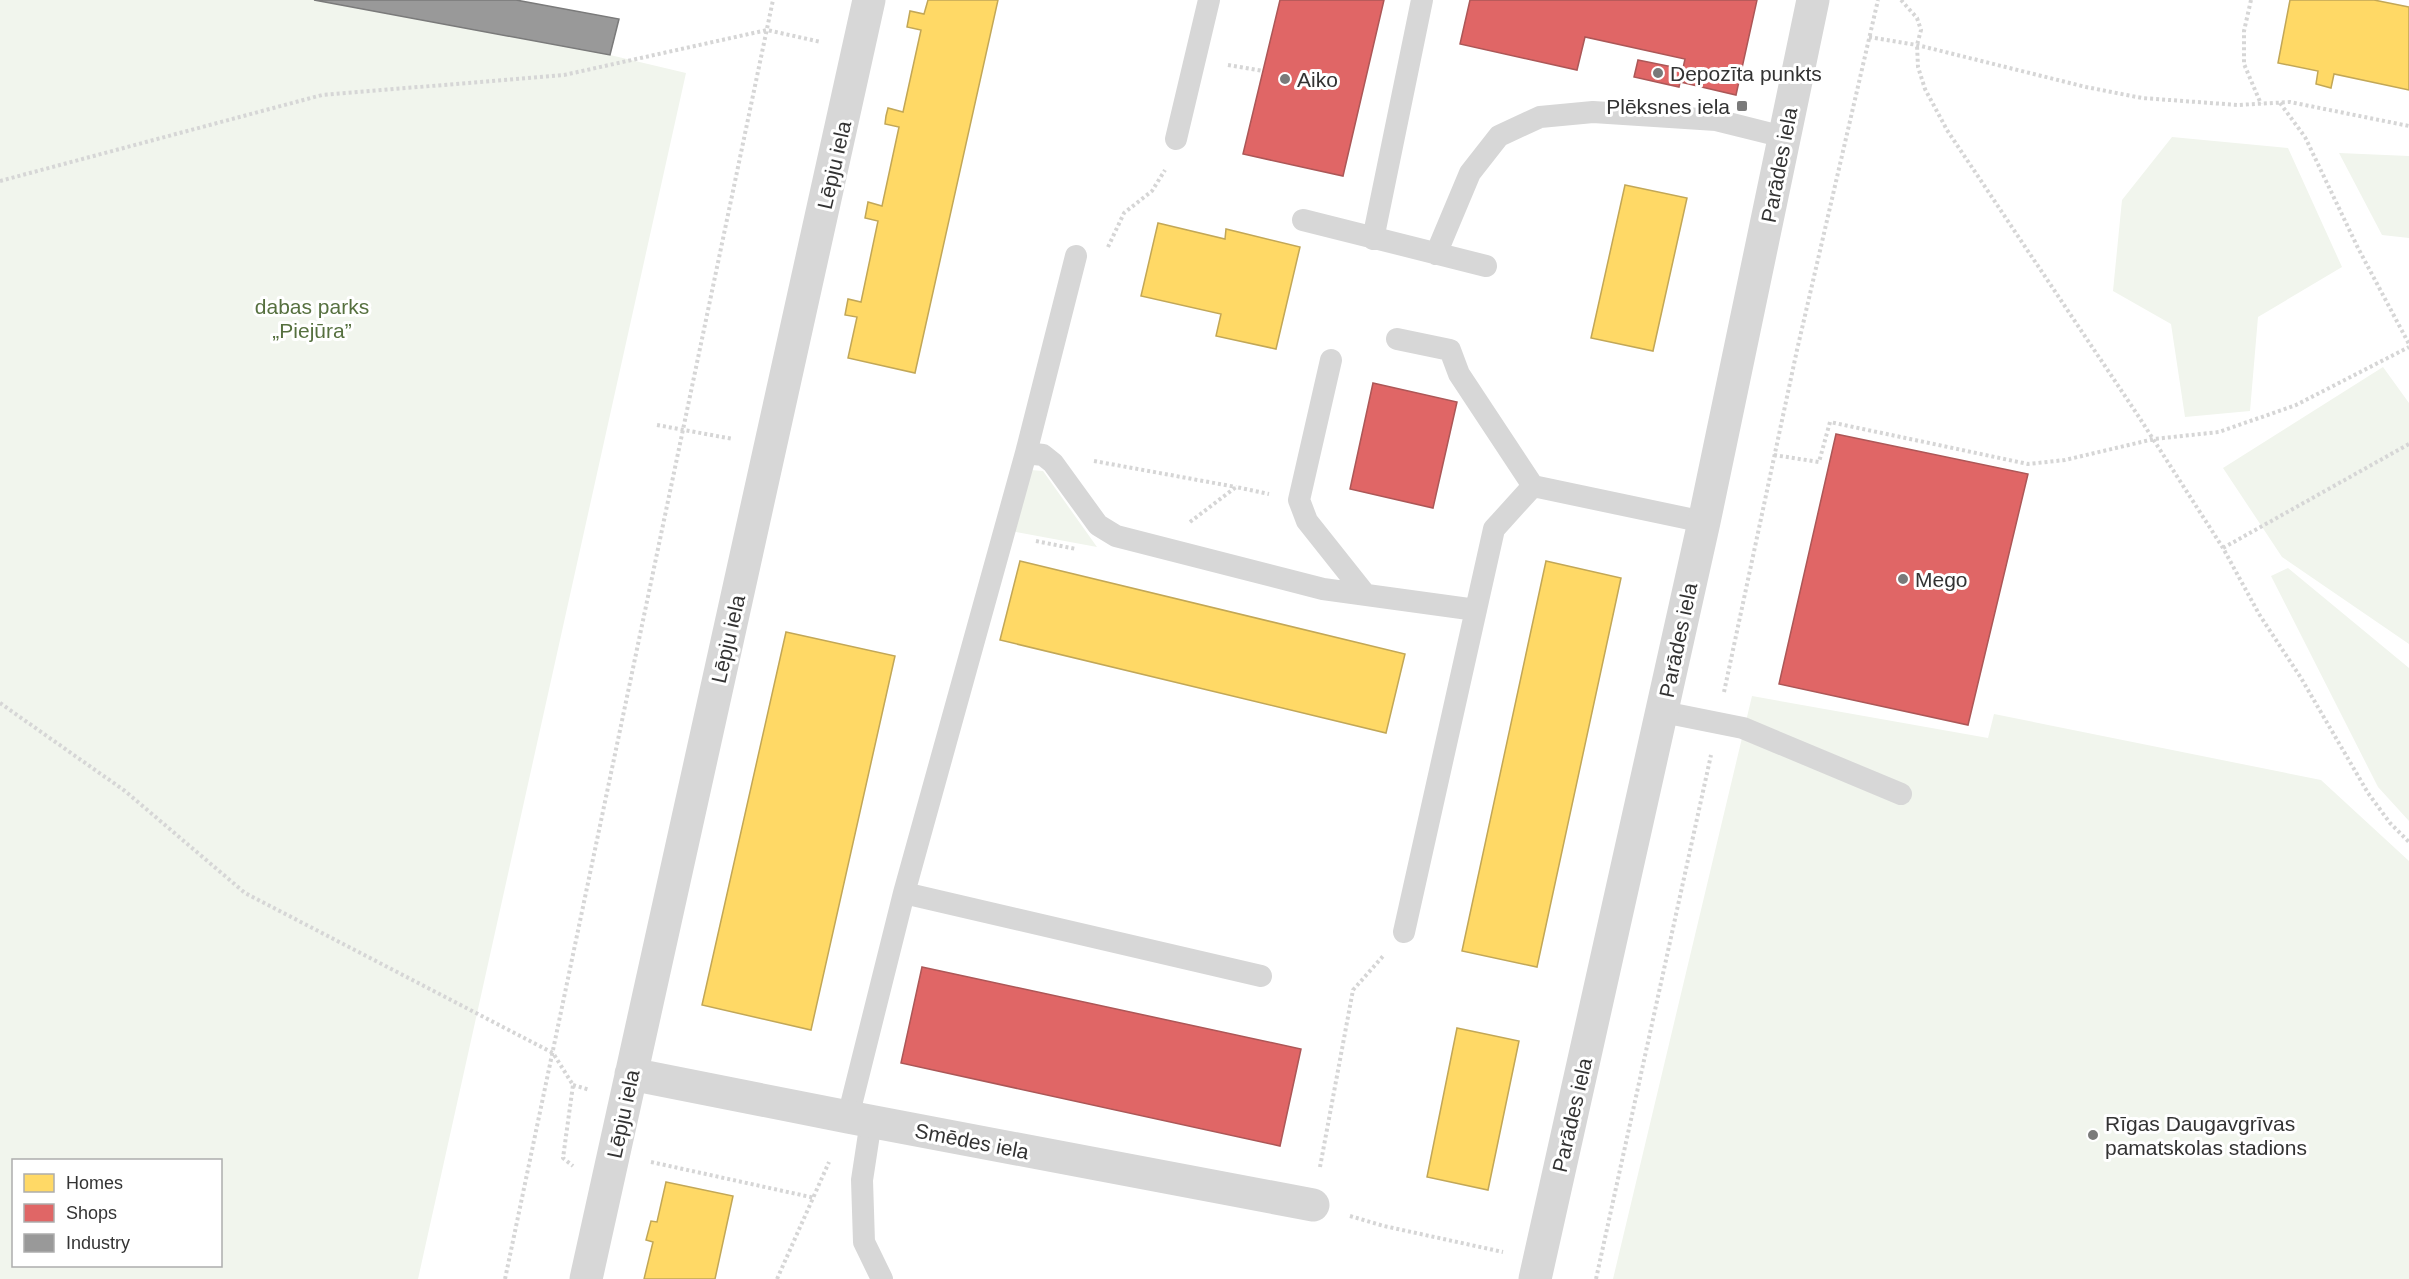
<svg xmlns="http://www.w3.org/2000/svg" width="2409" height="1279" font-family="Helvetica,sans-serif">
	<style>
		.green { fill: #f1f5ed; fill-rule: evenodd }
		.homes { fill: #ffd966; stroke: #c2a757; stroke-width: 1.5 }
		.shops { fill: #e06666; stroke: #ac5757; stroke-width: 1.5 }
		.industry { fill: #999; stroke: #7a7a7a; stroke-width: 1.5 }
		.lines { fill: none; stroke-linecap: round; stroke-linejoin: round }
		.path { stroke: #d6d6d6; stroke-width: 4; stroke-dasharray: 3 3; stroke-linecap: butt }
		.service { stroke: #d7d7d7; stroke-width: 22 }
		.minor { stroke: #d7d7d7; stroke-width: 33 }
		.tertiary { stroke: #d7d7d7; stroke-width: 33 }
		.poi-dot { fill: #7a7a7a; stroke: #fff; stroke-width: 2 }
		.labels { text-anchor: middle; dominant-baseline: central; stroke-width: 6; stroke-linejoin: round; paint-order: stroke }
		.poi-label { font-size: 21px; fill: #333; stroke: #fff; text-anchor: start }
		.street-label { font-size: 21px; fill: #333; stroke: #fff }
		.park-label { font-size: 21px; fill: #56703f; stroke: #fff }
	</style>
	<rect width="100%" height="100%" fill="#fff"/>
	<path class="green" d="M0 0H314L610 55 686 73 418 1279H0ZM14 1160H220V1266H14Z
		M2172 137 2288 148 2342 267 2258 317 2250 411 2185 417 2171 324 2113 291 2122 200Z
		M2339 153 2409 156V238L2382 235Z
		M2383 367 2409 403V644L2282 557 2223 468Z
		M1031 470 1043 471 1097 547 1011 531Z
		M2288 568 2409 668V821L2378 787 2271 576Z
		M1752 696 1988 738 1994 714 2321 780 2409 861V1279H1613Z"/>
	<path class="homes" d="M928 0H998L915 373 848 358 857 317 845 315 848 299 861 302 878 221 865 218 868 202 882 206 899 127 885 124 886 116 888 108 903 112 921 30 907 27 910 11 924 14Z
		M2290 0H2374L2409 7V90L2334 74 2331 88 2316 84 2318 71 2278 63Z
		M1625 185 1687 198 1653 351 1591 338Z
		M1158 223 1225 239 1226 229 1300 247 1276 349 1216 336 1221 314 1141 296Z
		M1020 561 1405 654 1386 733 1000 640Z
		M1546 561 1621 578 1537 967 1462 951Z
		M786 632 895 656 811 1030 702 1005Z
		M1457 1028 1519 1041 1488 1190 1427 1177Z
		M666 1182 733 1196 715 1279H644L653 1242 646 1240 651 1221 657 1222Z"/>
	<path class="shops" d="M1280 0H1384L1343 176 1243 154Z
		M1470 0H1757L1736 95 1680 82 1685 59 1585 37 1577 70 1460 44Z
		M1638 60 1683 69 1679 87 1634 77Z
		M1373 383 1457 402 1433 508 1350 489Z
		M1836 434 2028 474 1968 725 1779 684Z
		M922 967 1301 1049 1280 1146 901 1063Z"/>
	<path class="industry" d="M314 0H516L619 19 610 55Z"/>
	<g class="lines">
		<path class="path" d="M1901 0 1917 18 1921 30 1917 45 1918 67 1925 89 1947 130 2137 414 2223 548 2259 614 2301 678 2368 793 2390 823 2409 842
			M2251 0 2244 31V64L2261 104
			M1869 37 1917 45 2086 87 2142 98 2238 105 2290 102 2409 126
			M1228 65 1263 71
			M2280 103 2305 137 2358 248 2409 344
			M0 181 322 95 564 75 767 30 821 42
			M1108 247 1124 213 1152 191 1165 170
			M657 425 733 439
			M1774 455 1819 462 1830 422 2028 464 2065 460 2154 439 2219 432 2296 405 2409 347
			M1094 461 1236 487
			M1190 522 1236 487 1269 494
			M1036 541 1076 549
			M2223 548 2409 444
			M1724 692 1797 350 1878 0
			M0 703 125 791 245 893 553 1053 573 1085 563 1158 573 1166
			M573 1085 590 1090
			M651 1162 815 1198
			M1320 1167 1353 990 1384 955
			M1350 1216 1384 1226 1503 1252
			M505 1279 773 0
			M777 1279 829 1162
			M1596 1279 1711 755"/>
		<path class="service" d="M1176 139 1209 0
			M1303 220 1486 266
			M1373 239 1422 0
			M1436 254 1470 173 1499 136 1540 117 1593 112 1716 120 1784 137
			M1397 339 1450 350 1459 374 1533 486
			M1331 360 1299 500 1307 521 1365 594
			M1026 453 1043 455 1053 463 1098 525 1116 536 1323 589 1476 610
			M1663 712 1743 728 1901 794
			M904 893 1261 976
			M1404 932 1494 529 1533 486 1704 522
			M848 1117 904 893 1026 453 1076 256
			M871 1121 862 1180 864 1242 882 1279"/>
		<path class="minor" d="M631 1074 848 1117 1313 1205
			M586 1279 869 0"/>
		<path class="tertiary" d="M1535 1279 1704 522 1813 0"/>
	</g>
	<g class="poi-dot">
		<circle cx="1658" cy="73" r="6"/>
		<circle cx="1285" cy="79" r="6"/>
		<rect x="1736" y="100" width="12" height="12" rx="3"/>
		<circle cx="1903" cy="579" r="6"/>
		<circle cx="2093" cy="1135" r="6"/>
	</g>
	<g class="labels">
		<g class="poi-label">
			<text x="1670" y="73">Depozīta punkts</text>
			<text x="1297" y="79">Aiko</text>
			<text x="1730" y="106" text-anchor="end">Plēksnes iela</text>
			<text x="1915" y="579">Mego</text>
			<text x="2105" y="1123">Rīgas Daugavgrīvas<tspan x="2105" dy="24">pamatskolas stadions</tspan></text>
		</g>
		<g class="street-label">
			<text transform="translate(834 165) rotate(-77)">Lēpju iela</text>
			<text transform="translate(1779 165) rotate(-79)">Parādes iela</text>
			<text transform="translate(728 639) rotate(-77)">Lēpju iela</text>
			<text transform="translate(1678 640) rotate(-78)">Parādes iela</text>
			<text transform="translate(623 1114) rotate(-78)">Lēpju iela</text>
			<text transform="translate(1572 1115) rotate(-77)">Parādes iela</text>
			<text transform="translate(972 1141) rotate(11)">Smēdes iela</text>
		</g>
		<g class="park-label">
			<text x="312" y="306">dabas parks<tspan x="312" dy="24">„Piejūra”</tspan></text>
		</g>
	</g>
	<rect x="12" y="1159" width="210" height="108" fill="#ffffff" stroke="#adadad" stroke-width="1.5"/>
	<rect x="24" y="1174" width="30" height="18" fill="#ffd966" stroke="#adadad" stroke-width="1.5"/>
	<text x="66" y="1189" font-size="18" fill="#333333">Homes</text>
	<rect x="24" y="1204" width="30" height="18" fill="#e06666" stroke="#adadad" stroke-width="1.5"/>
	<text x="66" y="1219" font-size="18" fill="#333333">Shops</text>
	<rect x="24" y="1234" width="30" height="18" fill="#999999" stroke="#adadad" stroke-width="1.5"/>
	<text x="66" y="1249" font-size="18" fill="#333333">Industry</text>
</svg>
